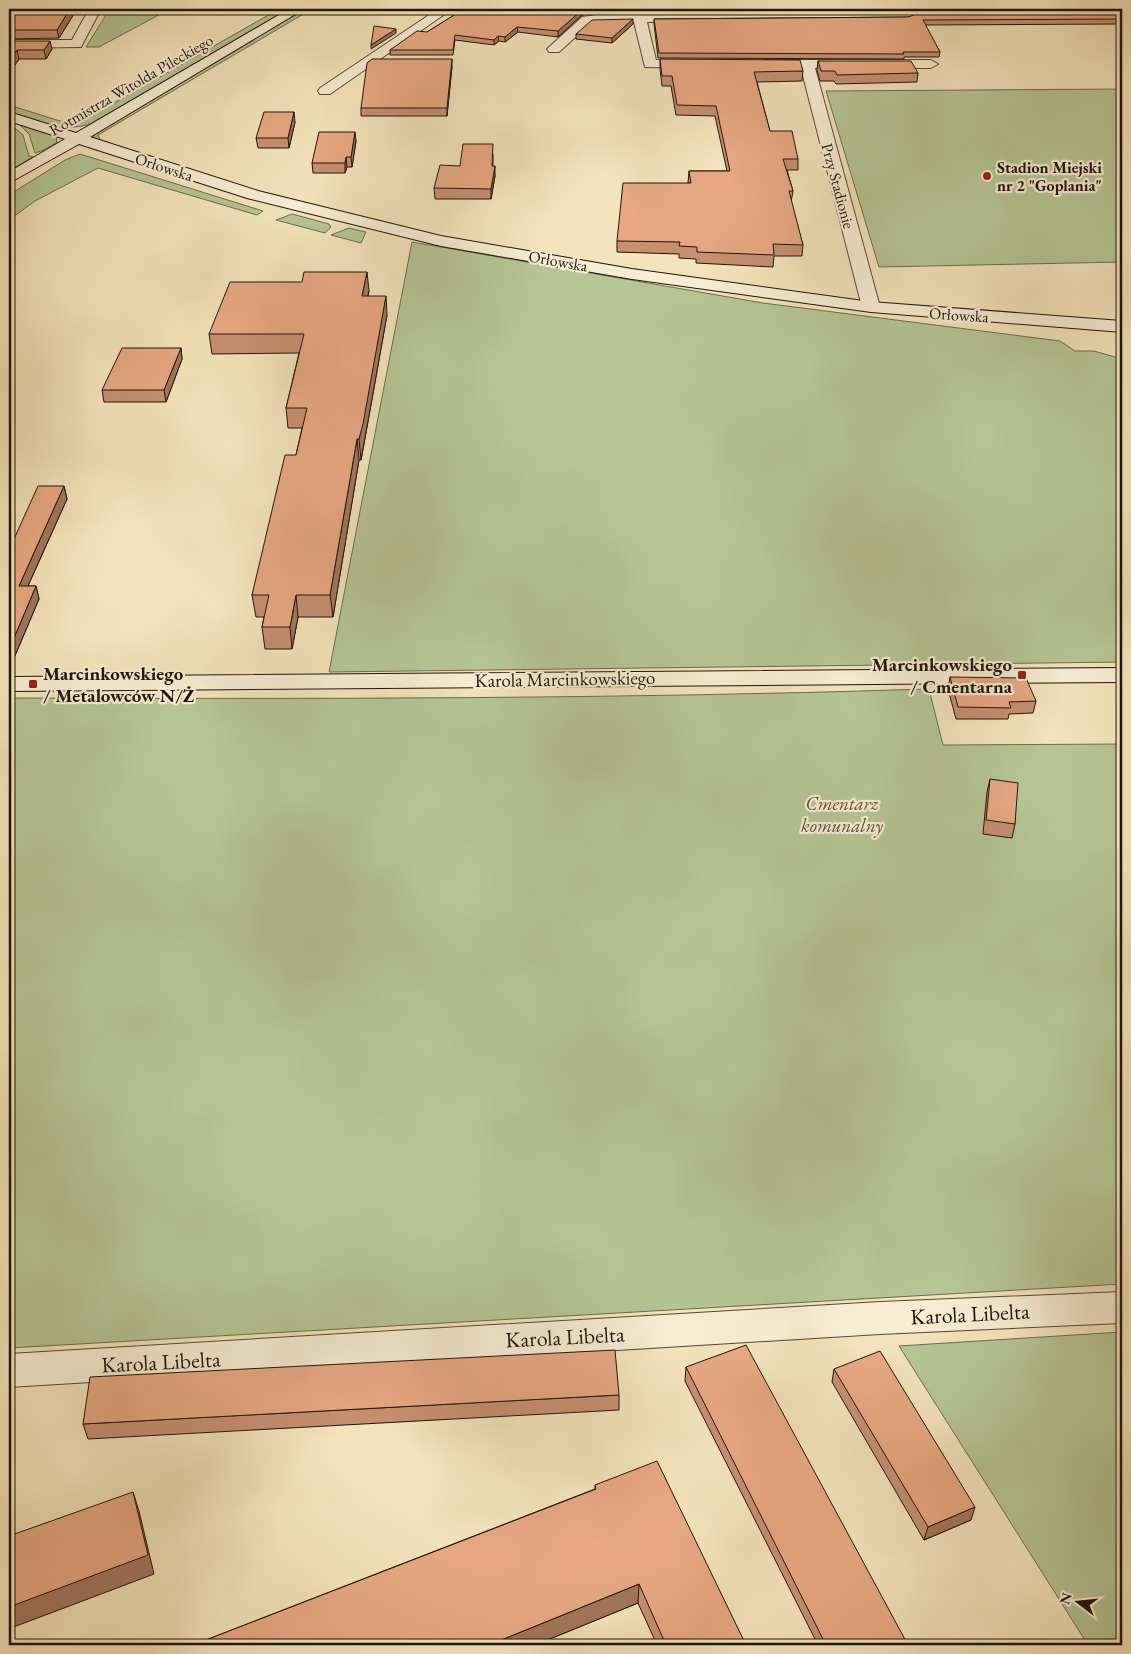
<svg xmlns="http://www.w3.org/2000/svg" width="1131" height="1654" font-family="'EB Garamond',serif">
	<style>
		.green { fill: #b6c594; stroke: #6a6c51 }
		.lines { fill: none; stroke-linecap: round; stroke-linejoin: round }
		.street-casing { stroke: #544839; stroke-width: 2 }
		.secondary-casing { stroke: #1e140e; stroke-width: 2 }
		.street { fill: #f8edd3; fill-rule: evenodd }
		.secondary { fill: #f8edd3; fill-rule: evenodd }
		.wall { fill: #c79071; stroke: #1e140e }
		.shaded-wall { fill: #a2765c; stroke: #1e140e }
		.building { fill: #e7a883; stroke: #1e140e }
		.poi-dot { fill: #8f2418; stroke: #f8edd3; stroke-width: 2 }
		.labels { text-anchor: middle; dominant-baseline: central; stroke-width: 4.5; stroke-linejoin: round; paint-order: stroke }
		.far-street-label { font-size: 16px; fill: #1e140e; stroke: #f8edd3 }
		.far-poi-label { font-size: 16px; font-weight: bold; fill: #1e140e; stroke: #f8edd3; text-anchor: start }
		.poi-label { font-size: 19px; font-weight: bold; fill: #1e140e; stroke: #f8edd3; text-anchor: end }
		.street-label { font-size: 19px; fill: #1e140e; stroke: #f8edd3 }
		.park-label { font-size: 19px; font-style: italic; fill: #53523d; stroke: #f8edd3 }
		.near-street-label { font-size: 22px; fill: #1e140e; stroke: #f8edd3 }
	</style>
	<rect width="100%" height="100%" fill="#f4e4bb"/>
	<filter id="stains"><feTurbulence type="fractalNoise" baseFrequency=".004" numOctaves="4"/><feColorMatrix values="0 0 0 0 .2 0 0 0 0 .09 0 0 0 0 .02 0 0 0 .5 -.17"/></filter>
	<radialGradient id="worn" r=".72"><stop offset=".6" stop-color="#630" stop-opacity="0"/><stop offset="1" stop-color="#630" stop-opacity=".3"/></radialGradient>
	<path class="green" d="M279 9H289L90 124C61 133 35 121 9 112V105L60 121 72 123 114 103Z
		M306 9H312L98 135 101 142 93 139 95 132Z
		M109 10H168L99 47H86Z
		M1122 89V262L879 267 826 91Z
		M17 122 56 136 57 142 44 150 35 153 29 134Z
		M9 123 23 135 29 156 33 157 9 171Z
		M80 154 263 211 257 215 98 168 35 201 9 220V195L65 160Z
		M292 214 329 224 331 227 325 233 276 220Z
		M349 228 366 232 361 243 331 235Z
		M412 242 763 303 1060 341 1075 351H1094L1122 359V662L329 672Z
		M929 689 943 745 1122 744V1284L9 1348V698C315 699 622 699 929 689Z
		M1122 1332V1645H1088L899 1346Z"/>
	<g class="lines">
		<defs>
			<path id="street" d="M89 9H101L81 47 9 48V40H72Z
				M438 9H452L330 94H320L318 91 320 88Z
				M898 9H1084L1078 13H912V19L907 20 647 22 656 60 702 61 704 64 697 68 645 67 634 22 591 23 559 52H549L547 49 582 17 604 14 899 12Z
				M765 60H931L938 64 931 68H815L880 307 877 311H865L862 307 801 68 760 67 758 64Z
				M1122 1292V1323L880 1334 9 1387V1354L880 1302Z"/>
			<path id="secondary" d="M289 9H304L90 137 258 191 441 236 632 269 871 302 1122 321V332L871 312 632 279 441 246 247 198 79 144 9 183V172L65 139 9 121V112L76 133Z
				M1122 668V682L9 691V677Z"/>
		</defs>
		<use href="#street" class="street-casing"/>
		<use href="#secondary" class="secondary-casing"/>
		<use href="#street" class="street"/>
		<use href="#secondary" class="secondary"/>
	</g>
	<path class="wall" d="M9 9H77L59 38 9 39Z
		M464 9H651L647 12H604L582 15 558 37 518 32 505 42 499 41 494 45 455 40 453 55H390V50L427 32Z
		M652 9H897L896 10 653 12Z
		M1122 9V24L925 25 940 52 939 57H904V59L658 58 654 24V19L908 17Z
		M633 24 612 43 576 39V34Z
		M9 41 52 49 46 59H19L12 69H9Z
		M660 59 803 71 802 81 757 82 770 131 798 159V170H787L793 191 791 202 803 245 802 256H774L773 267 696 263V259L679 258V254L617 252V241L688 183 689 171H727L715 116 676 115 671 86H662L660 69Z
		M818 61 918 73 917 82 836 84 834 81H820L817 70Z
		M452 66 447 116H361V108Z
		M295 122 289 148H258L256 138Z
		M356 141 352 167H347L345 173H313L312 163Z
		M493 154V166L495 176 491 199H435L434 188 460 166Z
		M369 291 368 296 387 315 364 444 361 460H359L333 617H298L292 649H265L262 627 264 617H256L252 595 296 455 302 428H288L286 408 299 353 212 354 209 334Z
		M181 348 182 359 166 402H104L102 390Z
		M64 486 67 499 28 586H36L39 599 14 658H9V550Z
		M950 677 1036 701 1033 713 1009 714 1008 719H956L948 689Z
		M990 779 1015 824 1012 838 983 834 987 792Z
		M686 1367 908 1645H818L685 1381Z
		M834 1369 971 1520 924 1540 832 1382Z
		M619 1395V1410L88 1439 83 1424Z
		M595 1485 746 1645H657L638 1603 535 1645H193L595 1489Z"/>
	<path class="shaded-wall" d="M70 9H77L59 38 57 30Z
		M592 9H604V12L582 15 558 37V31L582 10Z
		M633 19V24L612 43V38Z
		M517 27 518 32 505 42V37Z
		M396 29V33L371 49V45Z
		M498 36 499 41 494 45V40Z
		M50 41 52 49 46 59 44 50Z
		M17 50 19 59 12 69 10 60Z
		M452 59V66L447 116V108Z
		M294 112 295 122 289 148 288 138Z
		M355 132 356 141 352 167 351 157Z
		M346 157 347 167 345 173V163Z
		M495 166V176L491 199V189Z
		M367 272 369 291 363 315 362 296Z
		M386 296 387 315 361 460 359 439Z
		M181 348 182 359 166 402 164 390Z
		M357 439 359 460 333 617 330 595Z
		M64 486 67 499 22 599 19 586Z
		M36 586 39 599 14 658 11 645Z
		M296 595 298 617 292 649 290 627Z
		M133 1492 139 1511 154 1574 11 1628 9 1623V1607Z
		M975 1507 971 1520 924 1540 928 1527Z
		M639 1584 638 1603 535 1645H489Z"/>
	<path class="building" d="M9 9H70L57 30H9Z
		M464 9H592L582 10 558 31 517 27 505 37 498 36 494 40 455 35 453 50H390L417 31 427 32Z
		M1081 9H1122V19L923 20 940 52H903L904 54 659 53 654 19 908 17 914 15V10H1079Z
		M633 19 612 38 576 34 592 20Z
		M374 26 396 29 371 45Z
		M9 41H50L44 50H17L10 60H9Z
		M372 59H452L447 108H361L367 63Z
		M660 59 800 60 803 71 754 72 770 131H792L798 159H783L793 191H789L803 245 773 244 774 255 697 252V247L679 246 680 242 617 241 623 183H691L689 171H730L716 106 677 105 672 76H662Z
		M818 61H911L918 73 837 75 835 71H821Z
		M264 112H294L288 138H256Z
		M319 132H355L351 157H346L345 163H312Z
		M463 144H493L492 166H495L491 189 434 188 440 165 460 166Z
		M304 272H367L362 296H386L363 424 359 439H357L330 595H296L290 627H262L269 595H252L285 455H296L307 408H286L304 334H209L230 282H302Z
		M122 348H181L164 390H102Z
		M38 486H64L19 586H36L11 645H9V550Z
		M950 677 1026 678 1036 701 1009 702 1011 708 958 707Z
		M990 779 1018 783 1015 824 986 820Z
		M746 1345 908 1645H826L686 1367Z
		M615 1350 619 1395 83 1424 90 1377Z
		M880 1351 975 1507 928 1527 834 1369Z
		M657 1461 746 1645H666L639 1584 489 1645H193L596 1489 595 1485Z
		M133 1492 148 1555 9 1607V1536Z"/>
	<g class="poi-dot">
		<circle cx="987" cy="176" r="5"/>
		<rect x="1017" y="670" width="10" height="10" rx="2.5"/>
		<rect x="28" y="679" width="10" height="10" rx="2.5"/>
	</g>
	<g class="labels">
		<g class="far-street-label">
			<text transform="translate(131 85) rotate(-30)">Rotmistrza Witolda Pileckiego</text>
			<text transform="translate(164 167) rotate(18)">Orłowska</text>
			<text transform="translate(838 186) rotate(75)">Przy Stadionie</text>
			<text transform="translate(558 261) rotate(10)">Orłowska</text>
			<text transform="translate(959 315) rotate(4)">Orłowska</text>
		</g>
		<g class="far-poi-label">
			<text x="997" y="167">Stadion Miejski<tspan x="997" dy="18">nr 2 "Goplania"</tspan></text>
		</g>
		<g class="poi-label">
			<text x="1012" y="664">Marcinkowskiego<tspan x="1012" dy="22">/ Cmentarna</tspan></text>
			<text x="43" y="673" text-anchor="start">Marcinkowskiego<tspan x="43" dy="22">/ Metalowców N/Ż</tspan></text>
		</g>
		<g class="street-label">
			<text transform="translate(565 679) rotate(-1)">Karola Marcinkowskiego</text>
		</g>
		<g class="park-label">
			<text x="842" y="803">Cmentarz<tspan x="842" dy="22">komunalny</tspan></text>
		</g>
		<g class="near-street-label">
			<text transform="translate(970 1314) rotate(-3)">Karola Libelta</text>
			<text transform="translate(565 1337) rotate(-3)">Karola Libelta</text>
			<text transform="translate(161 1362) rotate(-3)">Karola Libelta</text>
		</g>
	</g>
	<rect width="1131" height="1654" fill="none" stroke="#f4e4bb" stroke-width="30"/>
	<rect x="10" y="10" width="1111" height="1634" fill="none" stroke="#1e140e" stroke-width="2.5"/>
	<rect x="15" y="15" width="1101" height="1624" fill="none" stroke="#1e140e"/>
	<g transform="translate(1078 1602) rotate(286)" stroke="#f8edd3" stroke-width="4" paint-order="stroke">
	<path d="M0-4L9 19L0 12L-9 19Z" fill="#1e140e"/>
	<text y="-8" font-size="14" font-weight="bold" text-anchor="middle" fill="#1e140e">N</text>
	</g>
	<rect width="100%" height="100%" filter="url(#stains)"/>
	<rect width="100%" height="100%" fill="url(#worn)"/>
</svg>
